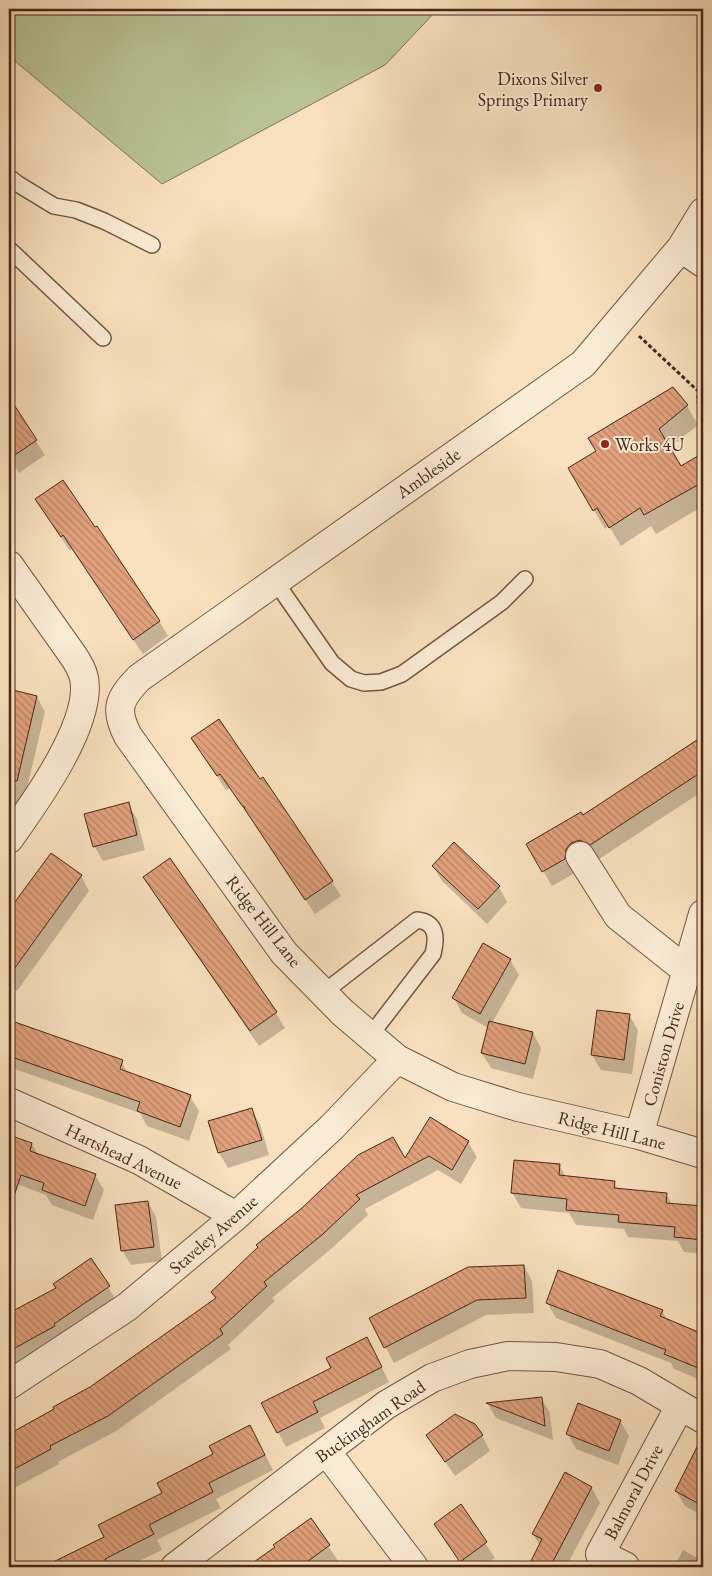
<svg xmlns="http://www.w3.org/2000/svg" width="712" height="1576" font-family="'EB Garamond',serif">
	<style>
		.park { fill: #b9c496; stroke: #827556 }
		.shadow { fill: #0003 }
		.building { fill: url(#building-back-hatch); stroke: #4a2617 }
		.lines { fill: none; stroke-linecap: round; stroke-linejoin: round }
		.lane-casing { stroke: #765541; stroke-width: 18 }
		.street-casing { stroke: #765541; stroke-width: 30 }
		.path { stroke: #4a2617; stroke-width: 3; stroke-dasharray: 4 2.5; stroke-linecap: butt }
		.lane { stroke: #fbecd5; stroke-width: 15 }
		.street { stroke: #fbecd5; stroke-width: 28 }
		.poi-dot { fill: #8f2418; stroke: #fbecd5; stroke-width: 2 }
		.labels { text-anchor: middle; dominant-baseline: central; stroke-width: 4; stroke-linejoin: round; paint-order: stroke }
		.poi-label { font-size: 18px; fill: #4a2617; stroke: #fbecd5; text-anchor: end }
		.street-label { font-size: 18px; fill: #4a2617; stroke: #fbecd5 }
	</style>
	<defs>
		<pattern id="building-back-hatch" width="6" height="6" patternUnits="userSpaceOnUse" patternTransform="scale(1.25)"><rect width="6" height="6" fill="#e1a17d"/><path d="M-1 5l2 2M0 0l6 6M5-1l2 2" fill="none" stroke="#b88365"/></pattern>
	</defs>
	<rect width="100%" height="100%" fill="#f9e1bf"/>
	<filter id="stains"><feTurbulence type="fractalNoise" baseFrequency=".004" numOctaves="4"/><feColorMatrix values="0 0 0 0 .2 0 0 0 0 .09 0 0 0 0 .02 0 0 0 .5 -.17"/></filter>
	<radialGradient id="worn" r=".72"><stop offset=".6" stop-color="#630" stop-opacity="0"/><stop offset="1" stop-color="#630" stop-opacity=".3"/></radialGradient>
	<path class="park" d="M9 9H438L385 65 162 184 9 56Z"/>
	<path class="shadow" d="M673 388 687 406 698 425 669 448 680 467 703 455V506L656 534 651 526 621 546 609 526 605 529 580 487 597 451Z
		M11 403 45 455 19 473 9 457V405Z
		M45 514 159 621 168 636 143 654 72 549 70 551Z
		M10 690 37 697 45 712 26 792 9 813Z
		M192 738 332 882 341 896 315 914 230 788 226 790Z
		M703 738V791L599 859 589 855 574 865 573 874 552 886 528 845 583 817Z
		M128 804 137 819 145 850 103 861 94 846Z
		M51 854 81 876 89 891 17 991 9 985V912Z
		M170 859 276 1013 285 1028 259 1046 153 892 144 877Z
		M433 866 499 887 507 902 487 924 442 881Z
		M510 960 519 975 492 1023 533 1033 541 1048 533 1079 491 1068 482 1053 488 1028 462 1013 454 998Z
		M629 1015 638 1030 632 1074 601 1070 592 1055Z
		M9 1022 122 1062 128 1074 190 1096 199 1111 189 1141 147 1126 140 1113 9 1067Z
		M251 1109 260 1124 269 1155 228 1168 219 1153 210 1122Z
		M9 1136 32 1144 38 1155 95 1175 104 1190 93 1220 52 1205 46 1195 9 1181Z
		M468 1142 477 1157 461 1184 438 1170 365 1209 368 1215 331 1249 272 1298 275 1301 228 1345 231 1349 116 1431 58 1462 59 1464 9 1491V1435L56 1410 91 1388 216 1299 212 1293 405 1160Z
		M559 1165 566 1177 614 1182 618 1189 666 1194 672 1204 703 1207V1254L684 1252 678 1241 628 1237 624 1229 576 1225 569 1213 521 1208 512 1193Z
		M148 1202 156 1217 162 1261 131 1265 122 1250Z
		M524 1266 532 1281 534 1313 486 1315 394 1363 371 1319Z
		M108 1287 117 1302 9 1371V1315L57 1289Z
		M547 1303 662 1311 667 1320 703 1335V1381L674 1369 671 1363 556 1318Z
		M375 1354 389 1382 320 1418 325 1428 286 1447 263 1404Z
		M541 1398 550 1413 553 1440 496 1418 488 1404Z
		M620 1421 629 1436 618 1465 576 1449 568 1434Z
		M250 1426 273 1470 216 1499 221 1508 157 1540 162 1550 127 1567H58L56 1562 106 1537 215 1455Z
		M427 1435 482 1436 490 1451 455 1476Z
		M690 1463 703 1470V1516L685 1506 676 1491Z
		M592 1488 600 1503 566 1567H530L540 1546 533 1534Z
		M461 1506 495 1558 481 1567H464L435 1524Z
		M311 1519 338 1561 329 1567H249L277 1548Z
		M683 1550 703 1561V1567H674Z"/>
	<path class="building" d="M673 387 688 405 659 429 681 466 703 453V482L644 515 640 508 609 528 597 508 593 511 568 468 596 451 588 438Z
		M9 397 37 440 9 459Z
		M63 480 95 527 97 526 160 621 133 640 63 535 61 537 35 499Z
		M9 689 37 696 17 781 9 780Z
		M219 719 260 779 263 777 333 881 305 900 244 808 245 807H243L220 774 217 776 191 738Z
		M703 736V771L590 845 580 840 571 843 566 849 565 859 542 872 526 844 581 812 583 815Z
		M129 802 137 835 93 847 84 814Z
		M454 842 500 886 478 909 432 866Z
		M51 853 82 875 9 976V910Z
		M170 858 277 1012 250 1031 143 877Z
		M483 943 511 959 480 1014 452 998Z
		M597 1010 630 1014 624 1060 591 1055Z
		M9 1020 123 1060 120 1069 191 1095 180 1127 137 1111 140 1102 9 1056Z
		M489 1021 533 1032 525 1064 481 1053Z
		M252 1108 262 1140 218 1153 208 1121Z
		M430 1117 469 1141 452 1170 429 1156 356 1195 360 1199 323 1234 264 1282 267 1286 220 1329 223 1334 108 1416 50 1446 51 1449 9 1472V1434L54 1409 53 1407 90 1387 216 1298 211 1292 258 1247 256 1245 302 1208 358 1155 393 1137 405 1158Z
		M9 1135 32 1143 30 1151 96 1174 85 1206 42 1190 44 1183 21 1175 12 1202 9 1201Z
		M514 1160 560 1164 559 1175 615 1181 614 1188 667 1193 666 1203 703 1206V1240L674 1237 675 1227 618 1222 619 1215 566 1210 567 1199 511 1193Z
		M148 1201 154 1247 121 1251 115 1205Z
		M91 1258 110 1286 54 1324 55 1326 15 1348 9 1336V1313L56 1288 53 1284Z
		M524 1265 526 1298 477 1300 384 1348 369 1318 468 1267Z
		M558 1270 663 1310 660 1316 703 1334V1370L664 1354 666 1350 546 1303Z
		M367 1337 382 1367 313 1402 318 1412 277 1433 261 1403 331 1368 326 1358Z
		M542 1397 545 1426 486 1403Z
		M578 1403 621 1420 609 1451 566 1434Z
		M455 1414 475 1424 483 1435 445 1462 426 1435Z
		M250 1425 265 1455 209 1483 213 1492 149 1525 154 1534 105 1559 109 1567H43L104 1537 98 1525 162 1493 157 1483 213 1454 209 1446Z
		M703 1435V1506L675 1491Z
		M565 1472 592 1487 550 1567H528L542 1539 532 1534Z
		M461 1504 487 1542 460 1562 434 1524Z
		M311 1518 330 1545 300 1567H247L275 1547 273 1545Z"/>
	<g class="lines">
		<defs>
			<path id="lane" d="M9 177 18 184 54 206 76 210 104 221 152 245
				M9 249 103 338
				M275 581 332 663 351 679 364 683 381 682 402 674 502 602 525 579
				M323 993 417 920C437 922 437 938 433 954L370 1036"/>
			<path id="street" d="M703 212 681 248 583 364 139 678C119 699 114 709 128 736L284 953 342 1012 397 1059 453 1087 518 1107 639 1135 703 1154
				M681 248 703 263
				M9 565 72 654C77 661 82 669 84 678 93 723 34 804 9 839
				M580 856 618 916 687 971
				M9 1102 139 1160 236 1216
				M639 1135 703 914
				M9 1385 127 1307 236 1216 332 1127 397 1059
				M326 1451 414 1567
				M625 1566 600 1554 680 1406
				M175 1567 386 1405 432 1378 470 1364 508 1356 556 1357 600 1364 639 1381 703 1419"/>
		</defs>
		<use href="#lane" class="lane-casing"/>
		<use href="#street" class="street-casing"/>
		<path class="path" d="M639 336 698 391V402L703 412
			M698 391H703"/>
		<use href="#lane" class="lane"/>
		<use href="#street" class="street"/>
	</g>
	<g class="poi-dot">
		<circle cx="598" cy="88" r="5"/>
		<circle cx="605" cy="444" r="5"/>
	</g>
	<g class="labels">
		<g class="poi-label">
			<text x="588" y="78">Dixons Silver<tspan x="588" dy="21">Springs Primary</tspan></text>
			<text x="615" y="444" text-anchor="start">Works 4U</text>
		</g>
		<g class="street-label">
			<text transform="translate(428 473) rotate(-35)">Ambleside</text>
			<text transform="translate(264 921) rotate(52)">Ridge Hill Lane</text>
			<text transform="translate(663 1054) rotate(-74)">Coniston Drive</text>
			<text transform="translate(612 1130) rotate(14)">Ridge Hill Lane</text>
			<text transform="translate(124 1156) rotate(26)">Hartshead Avenue</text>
			<text transform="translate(213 1234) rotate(-41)">Staveley Avenue</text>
			<text transform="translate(370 1421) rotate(-35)">Buckingham Road</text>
			<text transform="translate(633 1492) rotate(-62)">Balmoral Drive</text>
		</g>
	</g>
	<rect width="712" height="1576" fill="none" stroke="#f9e1bf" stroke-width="30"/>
	<rect x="10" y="10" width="692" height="1556" fill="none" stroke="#4a2617" stroke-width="2.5"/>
	<rect x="15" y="15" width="682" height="1546" fill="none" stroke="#4a2617"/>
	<rect width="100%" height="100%" filter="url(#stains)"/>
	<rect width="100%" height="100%" fill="url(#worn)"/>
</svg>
